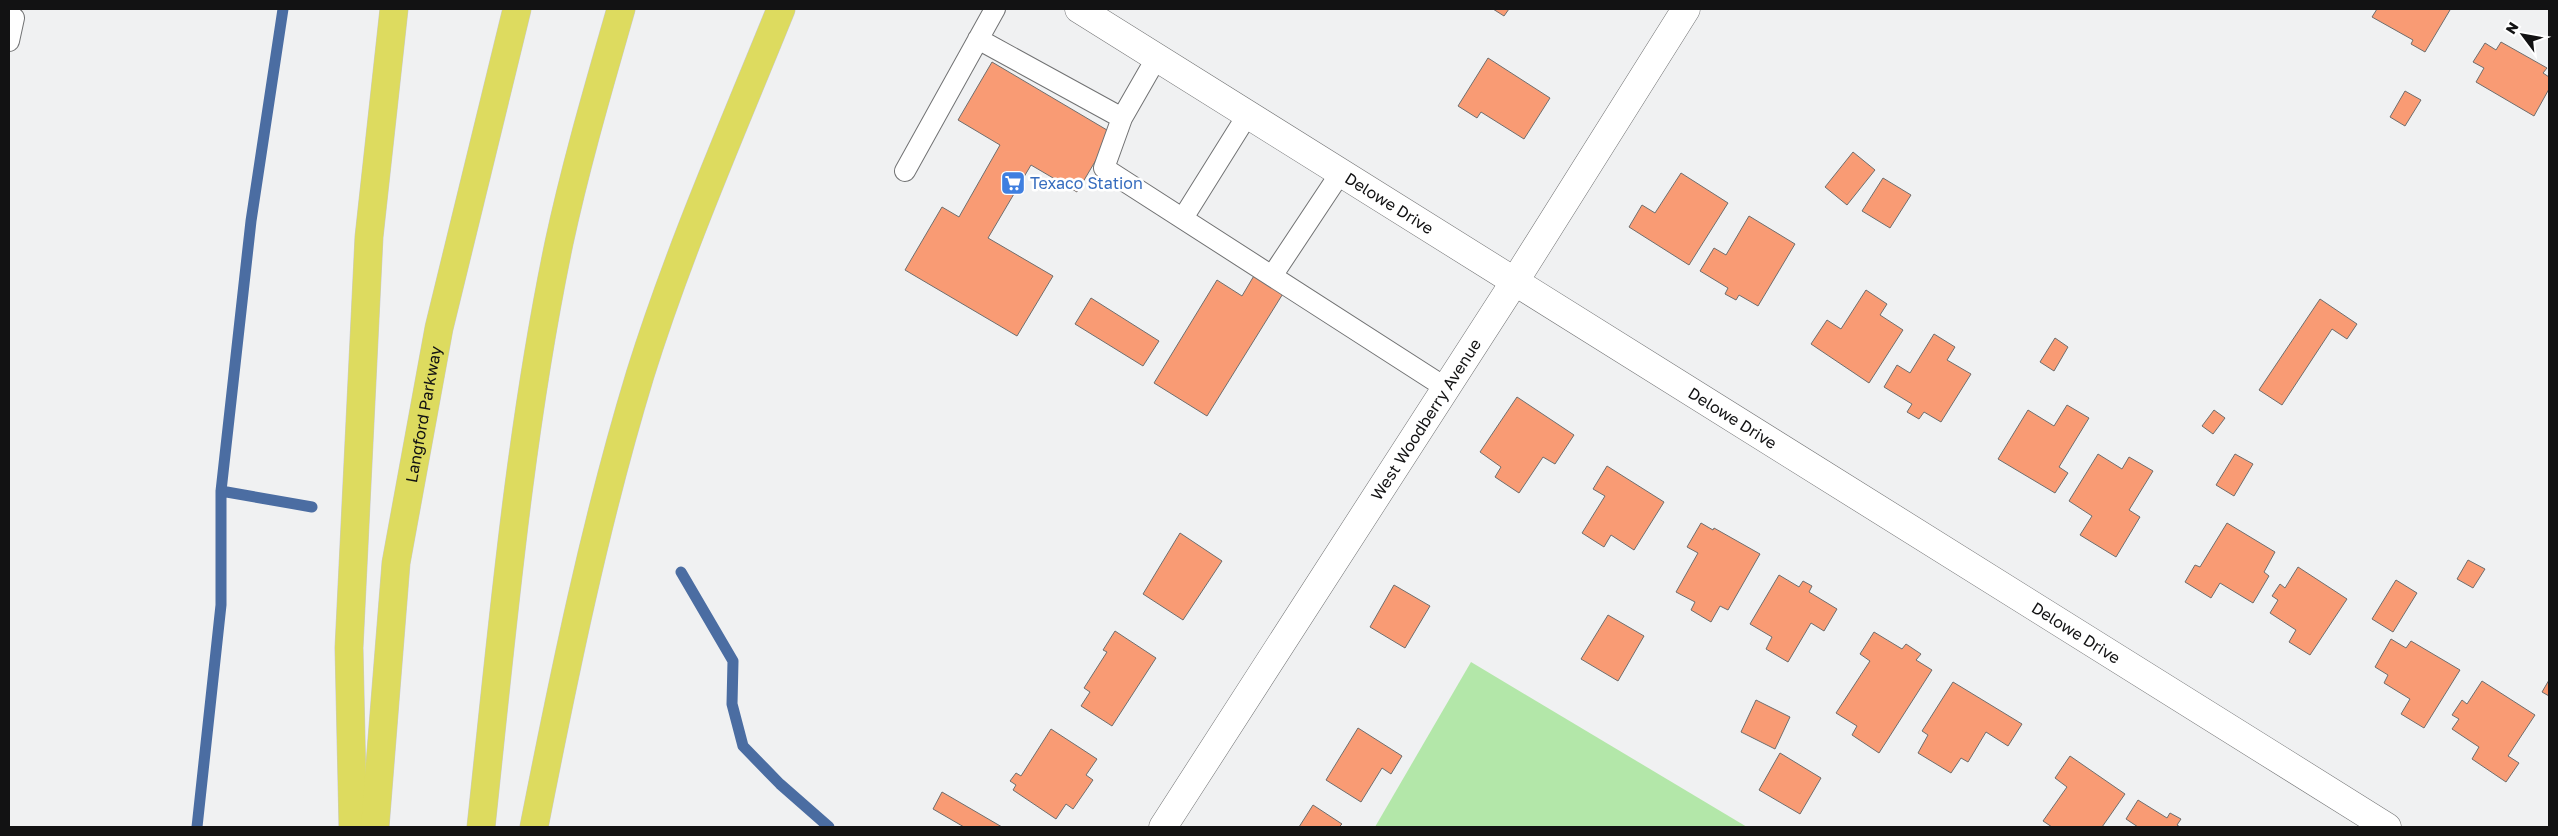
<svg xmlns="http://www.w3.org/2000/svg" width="2558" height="836" font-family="'Golos Text',sans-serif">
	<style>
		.green { fill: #b3e7a9 }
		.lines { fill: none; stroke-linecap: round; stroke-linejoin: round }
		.stream { stroke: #4b6da2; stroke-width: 11 }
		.building { fill: #f99b74; stroke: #6f6e6d }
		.service-casing { stroke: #717273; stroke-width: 22 }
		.minor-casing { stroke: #717273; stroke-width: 29 }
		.tertiary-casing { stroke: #717273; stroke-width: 29 }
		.motorway-casing { stroke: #cbcbcb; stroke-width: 29 }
		.service { stroke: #fff; stroke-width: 20 }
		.minor { stroke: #fff; stroke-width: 28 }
		.tertiary { stroke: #fff; stroke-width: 28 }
		.motorway { stroke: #dddb5f; stroke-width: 28 }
		.labels { text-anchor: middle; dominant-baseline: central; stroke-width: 5; stroke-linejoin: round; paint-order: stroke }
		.shop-label { font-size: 16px; fill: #366cbe; stroke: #fff; text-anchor: start }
		.street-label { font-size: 16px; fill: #121213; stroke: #fff }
	</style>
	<rect width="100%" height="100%" fill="#f0f1f2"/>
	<path class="green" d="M1471 662 1747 827H1375Z"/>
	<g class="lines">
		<path class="stream" d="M221 491 312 507
			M681 572 733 661 732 704 743 746 780 784 829 827
			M197 827 221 605V491L251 221 283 9"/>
	</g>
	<path class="building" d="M1493 9H1509L1504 16Z
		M2377 9H2447L2450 10 2425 52 2411 44 2413 40 2372 17Z
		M2501 42 2547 68 2543 73 2549 77V89L2534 116 2476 82 2484 68 2473 62 2485 43 2496 50Z
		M1488 58 1550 98 1524 139 1481 112 1477 118 1458 106Z
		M992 62 1112 133 1077 192 1031 165 988 238 1053 276 1017 336 905 270 942 207 959 217 1000 145 958 120Z
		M2405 91 2421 100 2405 126 2390 117Z
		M1853 152 1875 170 1847 205 1825 187Z
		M1681 173 1728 203 1689 265 1629 227 1642 205 1655 213Z
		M1883 178 1911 195 1890 228 1862 211Z
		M1749 216 1795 244 1758 306 1739 295 1736 300 1725 294 1728 288 1700 271 1714 248 1726 255Z
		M1255 274 1284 292 1207 416 1154 383 1217 280 1242 296Z
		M1866 290 1887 304 1880 315 1903 330 1869 383 1811 344 1827 320 1841 329Z
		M1091 298 1159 341 1143 366 1075 324Z
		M2320 299 2357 324 2347 339 2332 329 2282 405 2259 390Z
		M1934 334 1955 347 1947 360 1971 374 1941 422 1924 412 1919 419 1907 412 1912 404 1884 387 1897 365 1910 373Z
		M2055 338 2068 347 2054 371 2040 362Z
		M1517 397 1574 435 1555 464 1543 457 1519 493 1495 477 1501 467 1480 452Z
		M2067 405 2089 418 2059 467 2068 473 2055 493 1998 459 2028 410 2054 426Z
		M2214 410 2225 418 2213 434 2202 426Z
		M2098 454 2122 469 2129 457 2153 471 2129 510 2140 517 2116 557 2080 535 2092 516 2069 501Z
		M2235 454 2253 464 2234 496 2216 485Z
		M1607 466 1664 502 1634 550 1611 535 1604 547 1582 533 1605 496 1593 489Z
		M1701 523 1713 530 1714 528 1760 554 1728 610 1720 606 1711 622 1691 610 1695 602 1676 592 1698 553 1687 547Z
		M2227 523 2275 552 2264 572 2269 576 2253 603 2220 583 2211 598 2185 582 2195 565 2200 567Z
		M1180 533 1222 561 1183 620 1143 594Z
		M2468 560 2485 569 2473 588 2457 579Z
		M2298 567 2347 599 2310 655 2289 642 2296 630 2270 613 2278 600 2272 596 2280 584 2285 588Z
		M1779 575 1799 587 1803 581 1812 586 1809 592 1837 609 1824 631 1811 623 1788 662 1766 649 1772 637 1750 624Z
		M2396 580 2417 593 2393 632 2372 619Z
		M1394 585 1430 606 1405 648 1370 627Z
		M1608 615 1644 636 1618 681 1581 659Z
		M1115 631 1156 658 1112 726 1081 706 1090 692 1084 688 1107 652 1103 650Z
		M1874 632 1902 649 1906 644 1921 654 1916 660 1932 670 1879 753 1852 735 1857 726 1836 713 1870 661 1860 654Z
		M2391 639 2406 648 2411 641 2460 670 2424 728 2401 714 2410 699 2384 683 2388 675 2375 667Z
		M2549 680V696L2542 692Z
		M2482 681 2535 715 2508 756 2519 763 2506 782 2472 759 2479 747 2452 729 2459 719 2452 715 2462 700 2467 704Z
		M1953 682 2022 724 2008 746 1986 732 1968 762 1961 758 1951 773 1918 753 1928 735 1922 731Z
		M1756 700 1790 717 1775 749 1741 732Z
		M1358 728 1402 756 1391 774 1382 768 1361 802 1326 780Z
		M1051 729 1097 759 1086 775 1093 780 1073 809 1066 804 1056 819 1013 790 1016 785 1010 781 1016 773 1021 776Z
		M1780 753 1821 778 1800 814 1759 790Z
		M2070 756 2125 794 2102 827H2052L2043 821 2067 787 2055 778Z
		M942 792 1002 827H964L933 809Z
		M2138 800 2167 818 2170 813 2181 819 2177 825 2180 827H2138L2126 819Z
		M1313 805 1342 824 1339 827H1299Z"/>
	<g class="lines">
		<defs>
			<path id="service" d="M978 39 1122 118 1157 57
				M9 41 14 18
				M1122 118 1104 168 1446 388
				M905 171 995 9
				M1183 218 1248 114
				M1272 276 1341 172"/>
			<g id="minor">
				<path id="s1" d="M1163 827 1515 281 1686 9"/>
			</g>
			<g id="tertiary">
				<path id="s2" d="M1079 9 2387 827"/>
			</g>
			<g id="motorway">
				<path d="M353 827 349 648 369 237 394 9"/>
				<path id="s3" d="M375 827 396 563 439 328 517 9"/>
				<path d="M481 827C502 632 519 435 559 243 576 164 599 86 621 9"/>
				<path d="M534 827C564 675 595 523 640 375 679 250 732 130 781 9"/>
			</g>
		</defs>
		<use href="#service" class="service-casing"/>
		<use href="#minor" class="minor-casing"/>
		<use href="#tertiary" class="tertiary-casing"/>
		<use href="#motorway" class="motorway-casing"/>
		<use href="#service" class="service"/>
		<use href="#minor" class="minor"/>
		<use href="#tertiary" class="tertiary"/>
		<use href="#motorway" class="motorway"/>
	</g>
	<defs>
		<symbol id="supermarket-square" viewBox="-11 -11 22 22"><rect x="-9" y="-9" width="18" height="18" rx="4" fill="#3f7fe0" stroke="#fff"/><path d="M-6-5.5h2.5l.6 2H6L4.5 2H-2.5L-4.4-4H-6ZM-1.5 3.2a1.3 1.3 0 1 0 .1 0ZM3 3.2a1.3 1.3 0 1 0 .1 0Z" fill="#fff"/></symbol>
	</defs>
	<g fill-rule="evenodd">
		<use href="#supermarket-square" x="999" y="169" width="28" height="28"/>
	</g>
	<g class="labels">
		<g class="shop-label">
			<text x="1030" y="183">Texaco Station</text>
		</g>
		<g class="street-label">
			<text stroke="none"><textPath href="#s2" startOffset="366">Delowe Drive</textPath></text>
			<text stroke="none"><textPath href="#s3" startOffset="416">Langford Parkway</textPath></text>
			<text stroke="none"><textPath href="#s2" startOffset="771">Delowe Drive</textPath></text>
			<text stroke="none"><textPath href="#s1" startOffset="485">West Woodberry Avenue</textPath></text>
			<text stroke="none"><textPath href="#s2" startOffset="1176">Delowe Drive</textPath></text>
		</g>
	</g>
	<rect width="2558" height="836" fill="none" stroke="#121213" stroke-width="20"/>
	<g transform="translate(2523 35) rotate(302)" stroke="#ffffff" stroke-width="4" paint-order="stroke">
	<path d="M0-4L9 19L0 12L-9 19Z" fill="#121213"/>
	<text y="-8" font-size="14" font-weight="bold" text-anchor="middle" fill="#121213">N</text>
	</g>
</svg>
